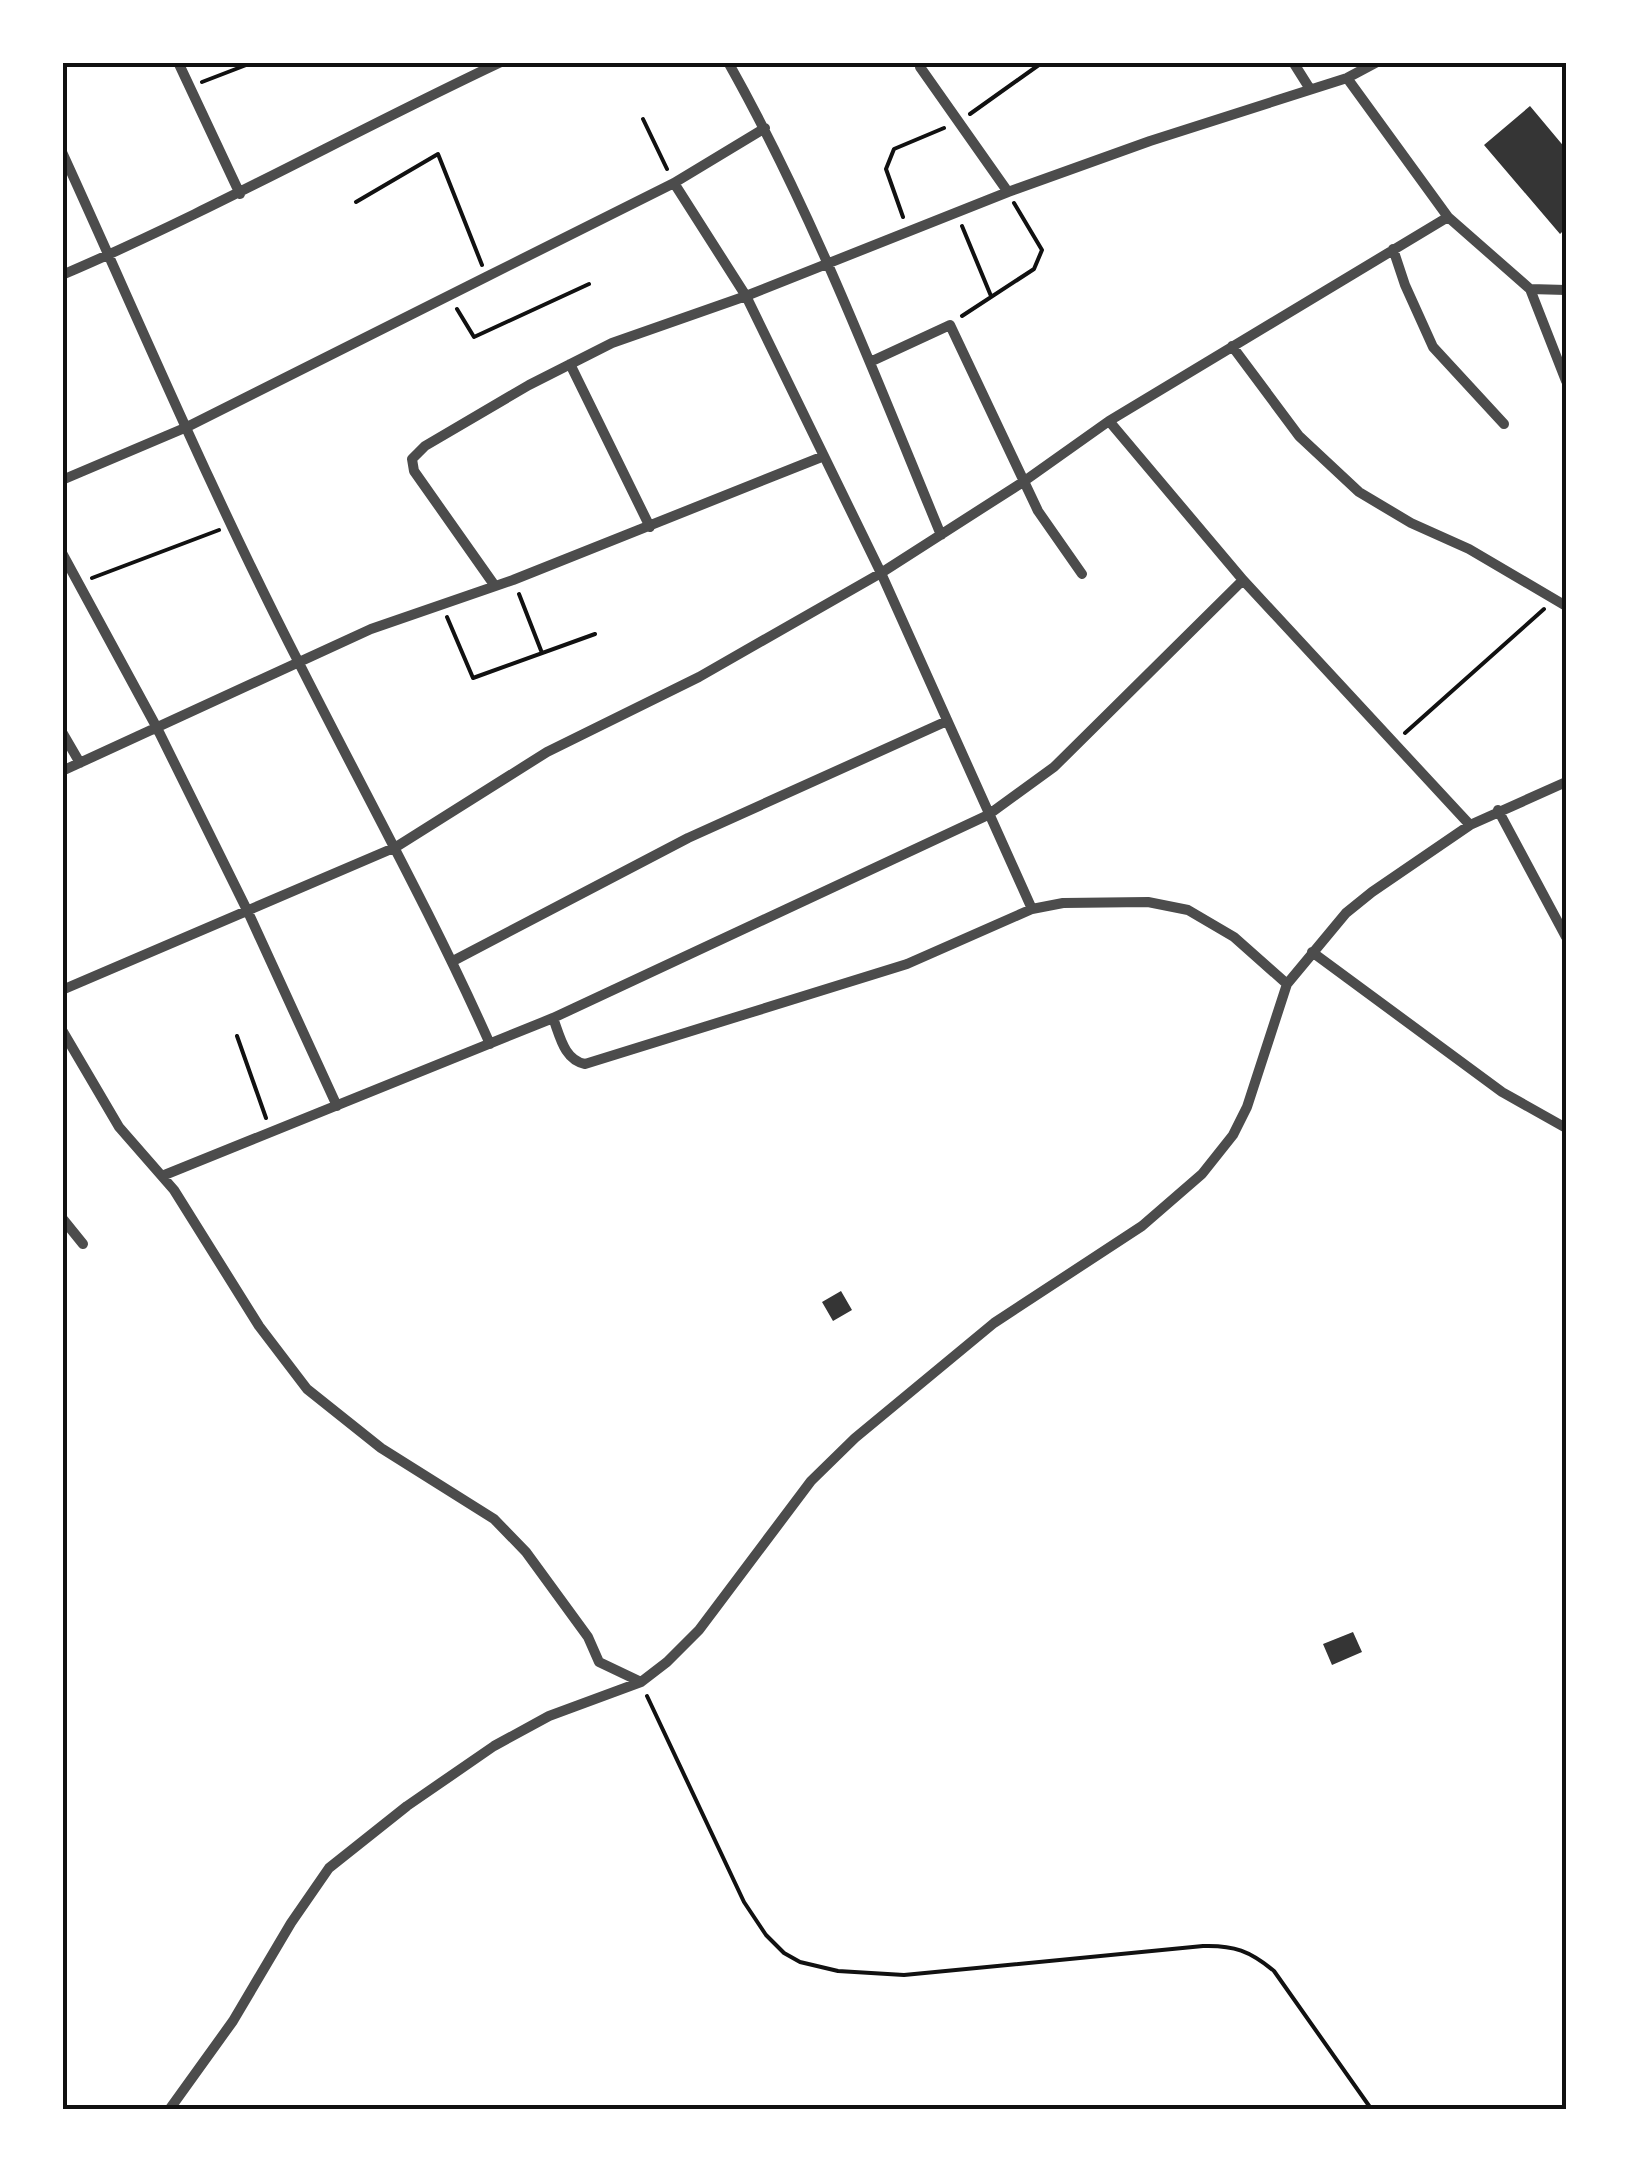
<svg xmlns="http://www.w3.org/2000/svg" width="1629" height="2172" font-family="Commissioner,sans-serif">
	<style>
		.building { fill: #353535 }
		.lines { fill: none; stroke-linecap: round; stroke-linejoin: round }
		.path { stroke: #111; stroke-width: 4 }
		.minor { stroke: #4c4c4c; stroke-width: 10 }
		.neatline { fill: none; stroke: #111; stroke-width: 4 }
	</style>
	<rect width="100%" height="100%" fill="#fff"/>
	<path class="building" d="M1530 106 1566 149V228L1560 234 1484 145Z
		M841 1291 852 1310 833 1321 822 1302Z
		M1353 1632 1362 1652 1332 1665 1323 1644Z"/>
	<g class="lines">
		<path class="path" d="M202 82 254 62
			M970 114 1043 62
			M643 119 667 169
			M356 202 438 154 482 265
			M903 217 886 169 894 149 944 128
			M962 226 991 296
			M457 309 474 337 589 284
			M962 316 1034 269 1042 250 1014 203
			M92 578 219 530
			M519 594 542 653
			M447 617 473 678 595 634
			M1405 733 1544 609
			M237 1036 266 1118
			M647 1696 744 1902 766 1935 784 1953 800 1962 838 1971 904 1975 1203 1946C1234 1945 1250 1951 1274 1971L1372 2110"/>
		<path class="minor" d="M178 62 240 194
			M728 62C812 211 876 378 941 535
			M1293 62 1310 89
			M920 67 1008 192
			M1347 78 1448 217 1530 289 1566 290
			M62 152C140 323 213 496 299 663 363 790 432 914 490 1044
			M674 183 746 296 881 573 1032 909
			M1393 249 1405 285 1433 347 1504 424
			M62 275C212 211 354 131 501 62
			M1530 289 1566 381
			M1232 346 1299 436 1359 492 1411 523 1469 549 1566 606
			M870 362 950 325 1038 511 1082 574
			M570 364 650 527
			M1109 421 1243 580 1470 825
			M62 480 187 427 486 277 674 183 765 128
			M62 553 157 728 248 912 337 1106
			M495 586 414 471 412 459 425 446 529 385 612 343 746 296 1008 192 1150 141 1347 78 1377 62
			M62 732 80 763
			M62 771 371 629 513 580 824 456
			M1498 810 1566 937
			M1312 952 1502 1092 1566 1128
			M453 961 688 838 947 721
			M62 990 396 847 547 752 699 677 881 573 1023 482 1109 421 1448 217
			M553 1018C560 1036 564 1060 585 1064L907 964 1032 909 1063 903 1148 902 1188 910 1234 937 1287 984
			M62 1030 119 1127 174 1190 259 1326 307 1389 381 1448 494 1519 526 1552 588 1637 599 1662 641 1682
			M162 1176 553 1018 988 815 1054 767 1243 580
			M62 1218 83 1244
			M169 2110 233 2021 291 1923 329 1868 407 1806 494 1746 549 1716 641 1682 667 1662 699 1630 811 1481 855 1438 994 1323 1142 1226 1202 1174 1233 1135 1247 1107 1287 984 1346 913 1372 892 1470 825 1566 782"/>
	</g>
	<rect width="1629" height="2172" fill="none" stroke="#ffffff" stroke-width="130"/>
	<rect x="65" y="65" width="1499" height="2042" class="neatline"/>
</svg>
